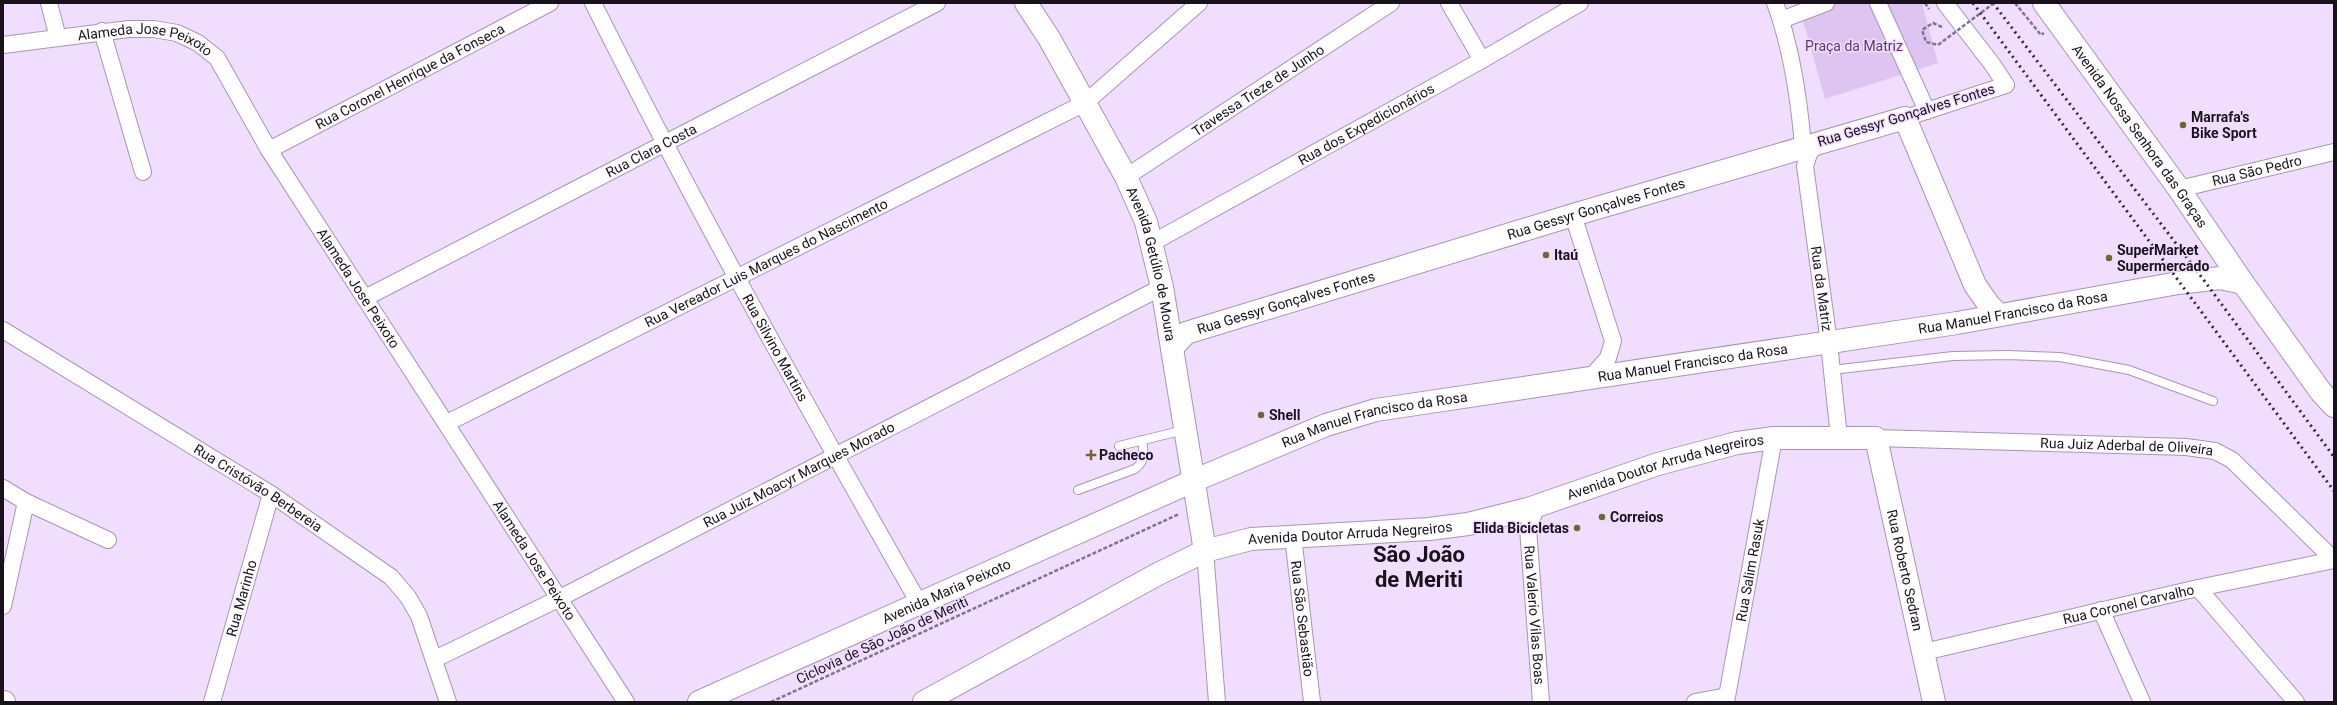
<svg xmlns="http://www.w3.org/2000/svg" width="2337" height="705" font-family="Roboto,sans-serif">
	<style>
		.green { fill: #dec4f0 }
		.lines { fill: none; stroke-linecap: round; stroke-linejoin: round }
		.lane-casing { stroke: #a795b3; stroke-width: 10 }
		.street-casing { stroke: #a795b3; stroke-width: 18 }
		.secondary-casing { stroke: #a795b3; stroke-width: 24 }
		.primary-casing { stroke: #a795b3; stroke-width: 24 }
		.path { stroke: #807489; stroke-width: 2.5; stroke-dasharray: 4 2; stroke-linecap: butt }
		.lane { stroke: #fff; stroke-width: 8 }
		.street { stroke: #fff; stroke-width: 16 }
		.secondary { stroke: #fff; stroke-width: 22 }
		.primary { stroke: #fff; stroke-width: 22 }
		.rail { stroke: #312936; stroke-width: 3; stroke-dasharray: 2 4; stroke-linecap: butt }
		.path-bridge { stroke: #807489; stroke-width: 2.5; stroke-dasharray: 4 2; stroke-linecap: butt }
		.poi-dot { fill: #716633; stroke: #f1deff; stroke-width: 1.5 }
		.labels { text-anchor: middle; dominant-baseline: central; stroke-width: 3; stroke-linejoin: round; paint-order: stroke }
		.park-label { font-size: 14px; fill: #5b3870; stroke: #f1deff }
		.street-label { font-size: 14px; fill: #19121d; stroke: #f1deff }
		.poi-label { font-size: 14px; font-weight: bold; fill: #19121d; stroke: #f1deff; text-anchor: start }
		.town-label { font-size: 22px; font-weight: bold; fill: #19121d; stroke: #f1deff }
	</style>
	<rect width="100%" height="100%" fill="#f1deff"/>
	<path class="green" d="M1798 3H1922L1938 63 1825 99Z"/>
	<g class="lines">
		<defs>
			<path id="lane" d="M1832 370 1953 356 2007 355 2060 357 2129 370 2213 401
				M1119 446 1184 430
				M1078 490 1135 469C1146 460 1144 453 1142 440"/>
			<g id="street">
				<path d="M49 3 58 38"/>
				<path id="s1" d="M593 3C695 207 806 405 919 603"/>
				<path d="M1449 3 1482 60"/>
				<path d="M1775 3C1792 49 1799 98 1803 146"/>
				<path d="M1878 3 1927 111"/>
				<path d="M1781 20 1826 3"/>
				<path d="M102 31 143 172"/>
				<path id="s2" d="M3 45 129 29H154L177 33 198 43 217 58 269 150 626 702"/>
				<path d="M1905 118 2006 85 1992 64 1945 3"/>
				<path id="s3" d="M1817 143 1809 154 1805 166 1829 343 1839 437"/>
				<path id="s4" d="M269 150 550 3"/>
				<path id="s5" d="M1126 177 1391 3"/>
				<path id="s6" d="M2179 189 2334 152"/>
				<path d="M1573 215 1613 341 1608 358 1591 377"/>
				<path id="s7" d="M1152 243 1482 60 1580 3"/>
				<path id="s8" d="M365 298 937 3"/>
				<path id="s9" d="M3 330 271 494 391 577 408 597 419 616 448 702"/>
				<path id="s10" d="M447 423 1085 103 1199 3"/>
				<path id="s11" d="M1876 438 2186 447 2215 451 2232 460 2334 560"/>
				<path d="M3 488 26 502 108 540"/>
				<path id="s12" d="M1537 506 1528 528 1541 702"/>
				<path id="s13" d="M1293 536 1312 702"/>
				<path d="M1205 551 1217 702"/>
				<path d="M2198 588 2296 702"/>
				<path d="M3 606 26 502"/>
				<path d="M2101 610 2142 702"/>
				<path id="s14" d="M1924 652 2198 588 2334 560"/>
				<path id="s15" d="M435 659 560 598 1162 287"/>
				<path id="s16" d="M212 702 271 494"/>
				<path d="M1695 702 1727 696"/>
				<path id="s17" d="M1726 702 1774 438"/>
			</g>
			<g id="secondary">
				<path id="s18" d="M1026 3 1049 38 1126 177 1146 222 1162 287 1205 551"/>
				<path id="s19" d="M1172 348 1186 333 1573 215 1905 118 1975 285 1989 305 1998 314"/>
				<path d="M3 702H4"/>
				<path id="s20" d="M699 702 1193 481 1326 425 1376 410 1957 323 2178 283 2220 278 2243 283"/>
				<path id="s21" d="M924 702 1158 574 1205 551 1251 539 1429 529 1468 524 1528 509 1658 464 1737 443 1774 438H1876L1934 702"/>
			</g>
			<g id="primary">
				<path id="s22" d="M2044 3 2179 189 2243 283 2321 392 2334 406"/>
			</g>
		</defs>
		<use href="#lane" class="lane-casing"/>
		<use href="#street" class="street-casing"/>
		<use href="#secondary" class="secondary-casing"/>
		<use href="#primary" class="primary-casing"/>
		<path class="path" d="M1925 3 1929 9
			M2015 3 2041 35 2044 33
			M771 702 1179 514"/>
		<use href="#lane" class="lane"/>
		<use href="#street" class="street"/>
		<use href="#secondary" class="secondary"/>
		<use href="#primary" class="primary"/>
		<path class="rail" d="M1973 3 2334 491
			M1993 3 2203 279 2334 457"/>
		<path class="path-bridge" d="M1942 27 1933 23 1922 30 1926 42 1938 45 1994 3"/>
	</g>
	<g class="poi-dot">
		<circle cx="2183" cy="125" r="4"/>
		<circle cx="1546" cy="255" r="4"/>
		<circle cx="2109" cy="258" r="4"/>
		<circle cx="1261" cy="415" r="4"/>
		<path d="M1089 449h4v4h4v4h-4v4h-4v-4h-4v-4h4z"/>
		<circle cx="1602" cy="517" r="4"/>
		<circle cx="1577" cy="528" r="4"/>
	</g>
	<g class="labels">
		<g class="park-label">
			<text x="1854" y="46">Praça da Matriz</text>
		</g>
		<g class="street-label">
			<text stroke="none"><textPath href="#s2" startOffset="145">Alameda Jose Peixoto</textPath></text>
			<text stroke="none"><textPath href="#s4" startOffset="159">Rua Coronel Henrique da Fonseca</textPath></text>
			<text stroke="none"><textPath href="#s5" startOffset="158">Travessa Treze de Junho</textPath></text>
			<text transform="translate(1906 115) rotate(-17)">Rua Gessyr Gonçalves Fontes</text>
			<text stroke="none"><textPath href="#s7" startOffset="245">Rua dos Expedicionários</textPath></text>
			<text stroke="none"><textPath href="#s22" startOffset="164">Avenida Nossa Senhora das Graças</textPath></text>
			<text stroke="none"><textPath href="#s8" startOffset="322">Rua Clara Costa</textPath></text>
			<text stroke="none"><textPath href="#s6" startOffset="80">Rua São Pedro</textPath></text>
			<text stroke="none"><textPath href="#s19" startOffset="449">Rua Gessyr Gonçalves Fontes</textPath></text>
			<text stroke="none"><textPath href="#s10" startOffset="357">Rua Vereador Luis Marques do Nascimento</textPath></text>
			<text stroke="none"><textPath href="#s18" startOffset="292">Avenida Getúlio de Moura</textPath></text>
			<text stroke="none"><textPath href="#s2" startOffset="493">Alameda Jose Peixoto</textPath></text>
			<text stroke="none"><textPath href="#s3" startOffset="150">Rua da Matriz</textPath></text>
			<text stroke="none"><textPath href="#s19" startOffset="125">Rua Gessyr Gonçalves Fontes</textPath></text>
			<text stroke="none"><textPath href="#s20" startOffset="1382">Rua Manuel Francisco da Rosa</textPath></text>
			<text stroke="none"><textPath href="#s1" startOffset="390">Rua Silvino Martins</textPath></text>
			<text stroke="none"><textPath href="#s20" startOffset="1058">Rua Manuel Francisco da Rosa</textPath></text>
			<text stroke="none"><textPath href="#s20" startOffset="734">Rua Manuel Francisco da Rosa</textPath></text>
			<text stroke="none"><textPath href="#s11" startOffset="251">Rua Juiz Aderbal de Oliveira</textPath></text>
			<text stroke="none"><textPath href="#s21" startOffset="790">Avenida Doutor Arruda Negreiros</textPath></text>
			<text stroke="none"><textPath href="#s15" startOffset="408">Rua Juiz Moacyr Marques Morado</textPath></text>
			<text stroke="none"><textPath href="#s9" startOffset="300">Rua Cristóvão Berbereia</textPath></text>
			<text stroke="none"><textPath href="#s21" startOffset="466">Avenida Doutor Arruda Negreiros</textPath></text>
			<text stroke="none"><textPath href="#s2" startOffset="817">Alameda Jose Peixoto</textPath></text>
			<text stroke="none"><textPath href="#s17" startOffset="134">Rua Salim Rasuk</textPath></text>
			<text stroke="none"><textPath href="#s21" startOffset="1140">Rua Roberto Sedran</textPath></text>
			<text stroke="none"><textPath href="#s20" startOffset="271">Avenida Maria Peixoto</textPath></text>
			<text stroke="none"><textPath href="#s16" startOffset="108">Rua Marinho</textPath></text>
			<text stroke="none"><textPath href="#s14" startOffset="210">Rua Coronel Carvalho</textPath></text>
			<text stroke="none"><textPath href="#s12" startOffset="111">Rua Valerio Vilas Boas</textPath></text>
			<text stroke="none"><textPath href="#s13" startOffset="83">Rua São Sebastião</textPath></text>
			<text transform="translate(882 640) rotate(-25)">Ciclovia de São João de Meriti</text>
		</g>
		<g class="poi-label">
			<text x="2191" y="117">Marrafa's<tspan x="2191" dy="16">Bike Sport</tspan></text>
			<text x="2117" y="250">SuperMarket<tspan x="2117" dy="16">Supermercado</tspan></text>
			<text x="1554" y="255">Itaú</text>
			<text x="1269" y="415">Shell</text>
			<text x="1099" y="455">Pacheco</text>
			<text x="1610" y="517">Correios</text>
			<text x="1569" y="528" text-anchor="end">Elida Bicicletas</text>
		</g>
		<g class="town-label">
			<text x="1419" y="554">São João<tspan x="1419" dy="25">de Meriti</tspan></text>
		</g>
	</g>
	<rect width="2337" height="705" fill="none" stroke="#19121d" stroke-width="8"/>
</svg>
